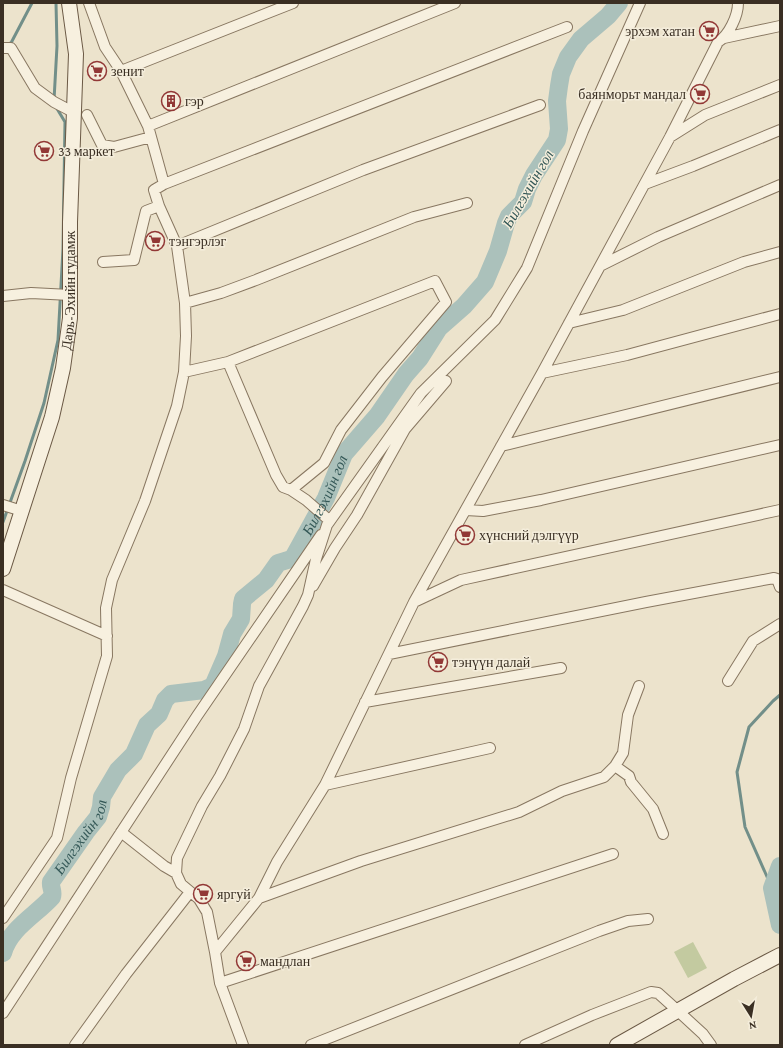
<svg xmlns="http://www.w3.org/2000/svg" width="783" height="1048" font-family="'Crimson Pro',serif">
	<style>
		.green { fill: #c3caa0 }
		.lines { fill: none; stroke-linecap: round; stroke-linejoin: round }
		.stream { stroke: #728f89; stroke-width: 3 }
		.river { stroke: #abc1bb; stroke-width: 18 }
		.street-casing { stroke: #887761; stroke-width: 12 }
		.secondary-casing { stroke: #6a5844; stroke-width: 16 }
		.street { stroke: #f7f0df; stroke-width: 10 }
		.secondary { stroke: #f7f0df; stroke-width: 14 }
		.labels { text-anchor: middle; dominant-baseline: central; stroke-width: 3; stroke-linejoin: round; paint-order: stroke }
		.poi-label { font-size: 14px; fill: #3a2f23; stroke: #f4eddb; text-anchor: start }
		.street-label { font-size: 14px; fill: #3a2f23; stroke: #f4eddb }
		.water-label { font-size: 15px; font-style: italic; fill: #345857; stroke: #f4eddb }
	</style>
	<rect width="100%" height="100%" fill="#ece3cc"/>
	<path class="green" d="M693 942 707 968 688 978 674 952Z"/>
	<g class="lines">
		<path class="stream" d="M7 44 11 43 32 3
			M54 100 57 46 56 3
			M3 522 25 461 44 403 58 340 63 249 65 122 56 107
			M772 888 745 827 737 772 749 727 773 701 780 695"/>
		<g class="river">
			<path d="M780 866 772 888 780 925"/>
			<path id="s1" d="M3 953C10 928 36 915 52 897 54 891 50 887 51 882L86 832 98 817 101 807 102 797 118 770 134 754 147 725 159 714 165 700 171 694 204 690 213 686 226 656 232 634 241 619 242 604 243 599 266 580 278 563 291 559 294 556 326 498 344 454 377 416 406 374 420 358 439 328 464 306 485 282 498 251 506 223 509 216 523 202 527 189 534 175 557 140 559 129 557 101 559 86 561 74 568 57 581 39 608 16 619 3"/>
		</g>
		<defs>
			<path id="street" d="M724 38 780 26
				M3 48H11L35 88 54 102 75 113
				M121 71 293 3
				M87 115 102 145 114 147 151 137
				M148 126 455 3
				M670 137 705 115 780 85
				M164 184 567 27
				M645 184 693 166 780 130
				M177 246 363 170 540 105
				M103 262 134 260 146 211 159 206
				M600 266 658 237 780 185
				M3 296 31 293 70 295
				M185 303 221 293 256 280 414 217 467 203
				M569 323 623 310 744 262 780 252
				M184 372 228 362 435 281 446 302 382 377 341 430 324 463 291 490 283 487 276 475 228 362
				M542 373 627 355 780 314
				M501 446 780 377
				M291 490 306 500 330 521
				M3 505 22 511
				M466 510 483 511 541 500 780 445
				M313 586 335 548 357 515 405 429 446 381
				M3 590 107 636
				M414 602 461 580 780 510
				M389 654 646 602 774 578 777 579 780 587
				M728 681 753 641 780 624
				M365 702 561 668
				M615 766 629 776 631 782 653 809 663 834
				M325 785 490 748
				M121 832 164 866 176 873
				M259 898 361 861 519 812 562 791 604 777 615 766 623 753 628 715 639 686
				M3 918 57 838 71 778 107 656 106 608 112 580 145 501 177 406 184 372 186 336 185 303 177 246 159 206 154 190 164 184 148 126 121 71 105 47 89 3
				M215 952 207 912 199 899 181 884 176 873 177 858 202 806 220 776 244 729 259 686 303 606 308 595 316 559 327 525 421 393 495 320 527 268 583 131 640 3
				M220 983 613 854
				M3 1013 197 716 321 535
				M75 1045 126 974 190 892
				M243 1045 220 983 215 952 259 898 277 862 325 785 414 602 542 373 670 137 718 42C729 35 738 16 738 3
				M311 1045 599 931 628 921 648 919
				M525 1045 592 1015 651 992 658 993 678 1011 703 1034 711 1045"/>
			<g id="secondary">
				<path id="s2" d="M3 569 52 417 63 368 70 318V222L76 54 69 3"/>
				<path d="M617 1045 734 979 780 955"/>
			</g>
		</defs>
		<use href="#street" class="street-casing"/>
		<use href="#secondary" class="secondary-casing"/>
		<use href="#street" class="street"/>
		<use href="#secondary" class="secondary"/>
	</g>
	<defs>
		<symbol id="supermarket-ring" viewBox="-11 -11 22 22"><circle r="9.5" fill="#f4eddb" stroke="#923836" stroke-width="1.5"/><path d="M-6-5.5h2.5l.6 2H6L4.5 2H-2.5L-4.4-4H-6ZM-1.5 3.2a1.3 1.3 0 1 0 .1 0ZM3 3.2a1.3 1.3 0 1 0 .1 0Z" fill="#923836"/></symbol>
		<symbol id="building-ring" viewBox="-11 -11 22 22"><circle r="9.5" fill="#f4eddb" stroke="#923836" stroke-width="1.5"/><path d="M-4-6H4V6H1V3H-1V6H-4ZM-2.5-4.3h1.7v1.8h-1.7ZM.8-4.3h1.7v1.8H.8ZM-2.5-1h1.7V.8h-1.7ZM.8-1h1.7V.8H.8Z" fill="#923836"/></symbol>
	</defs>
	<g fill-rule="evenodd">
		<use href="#supermarket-ring" x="698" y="20" width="22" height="22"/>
		<use href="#supermarket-ring" x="86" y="60" width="22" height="22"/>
		<use href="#supermarket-ring" x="689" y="83" width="22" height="22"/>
		<use href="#building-ring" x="160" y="90" width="22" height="22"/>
		<use href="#supermarket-ring" x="33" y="140" width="22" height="22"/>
		<use href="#supermarket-ring" x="144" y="230" width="22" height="22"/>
		<use href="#supermarket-ring" x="454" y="524" width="22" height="22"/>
		<use href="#supermarket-ring" x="427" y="651" width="22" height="22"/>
		<use href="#supermarket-ring" x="192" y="883" width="22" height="22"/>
		<use href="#supermarket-ring" x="235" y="950" width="22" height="22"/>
	</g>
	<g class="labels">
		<g class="poi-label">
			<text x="695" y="31" text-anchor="end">эрхэм хатан</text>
			<text x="111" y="71">зенит</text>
			<text x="686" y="94" text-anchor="end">баянморьт мандал</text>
			<text x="185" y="101">гэр</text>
			<text x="58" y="151">33 маркет</text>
			<text x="169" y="241">тэнгэрлэг</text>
			<text x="479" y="535">хүнсний дэлгүүр</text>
			<text x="452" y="662">тэнүүн далай</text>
			<text x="217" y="894">яргуй</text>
			<text x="260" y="961">мандлан</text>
		</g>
		<g class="street-label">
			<text stroke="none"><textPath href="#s2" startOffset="288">Дарь-Эхийн гудамж</textPath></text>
		</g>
		<g class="water-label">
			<text transform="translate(528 189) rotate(-60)">Билгэхийн гол</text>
			<text stroke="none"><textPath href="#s1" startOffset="590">Билгэхийн гол</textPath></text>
			<text stroke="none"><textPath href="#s1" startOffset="145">Билгэхийн гол</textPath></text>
		</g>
	</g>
	<rect width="783" height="1048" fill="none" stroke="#3a2f23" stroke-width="8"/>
	<g transform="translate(751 1016) rotate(169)" stroke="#f4eddb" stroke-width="3" paint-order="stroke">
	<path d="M0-3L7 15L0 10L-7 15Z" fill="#3a2f23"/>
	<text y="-6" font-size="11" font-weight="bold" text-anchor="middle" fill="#3a2f23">N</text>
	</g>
</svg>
